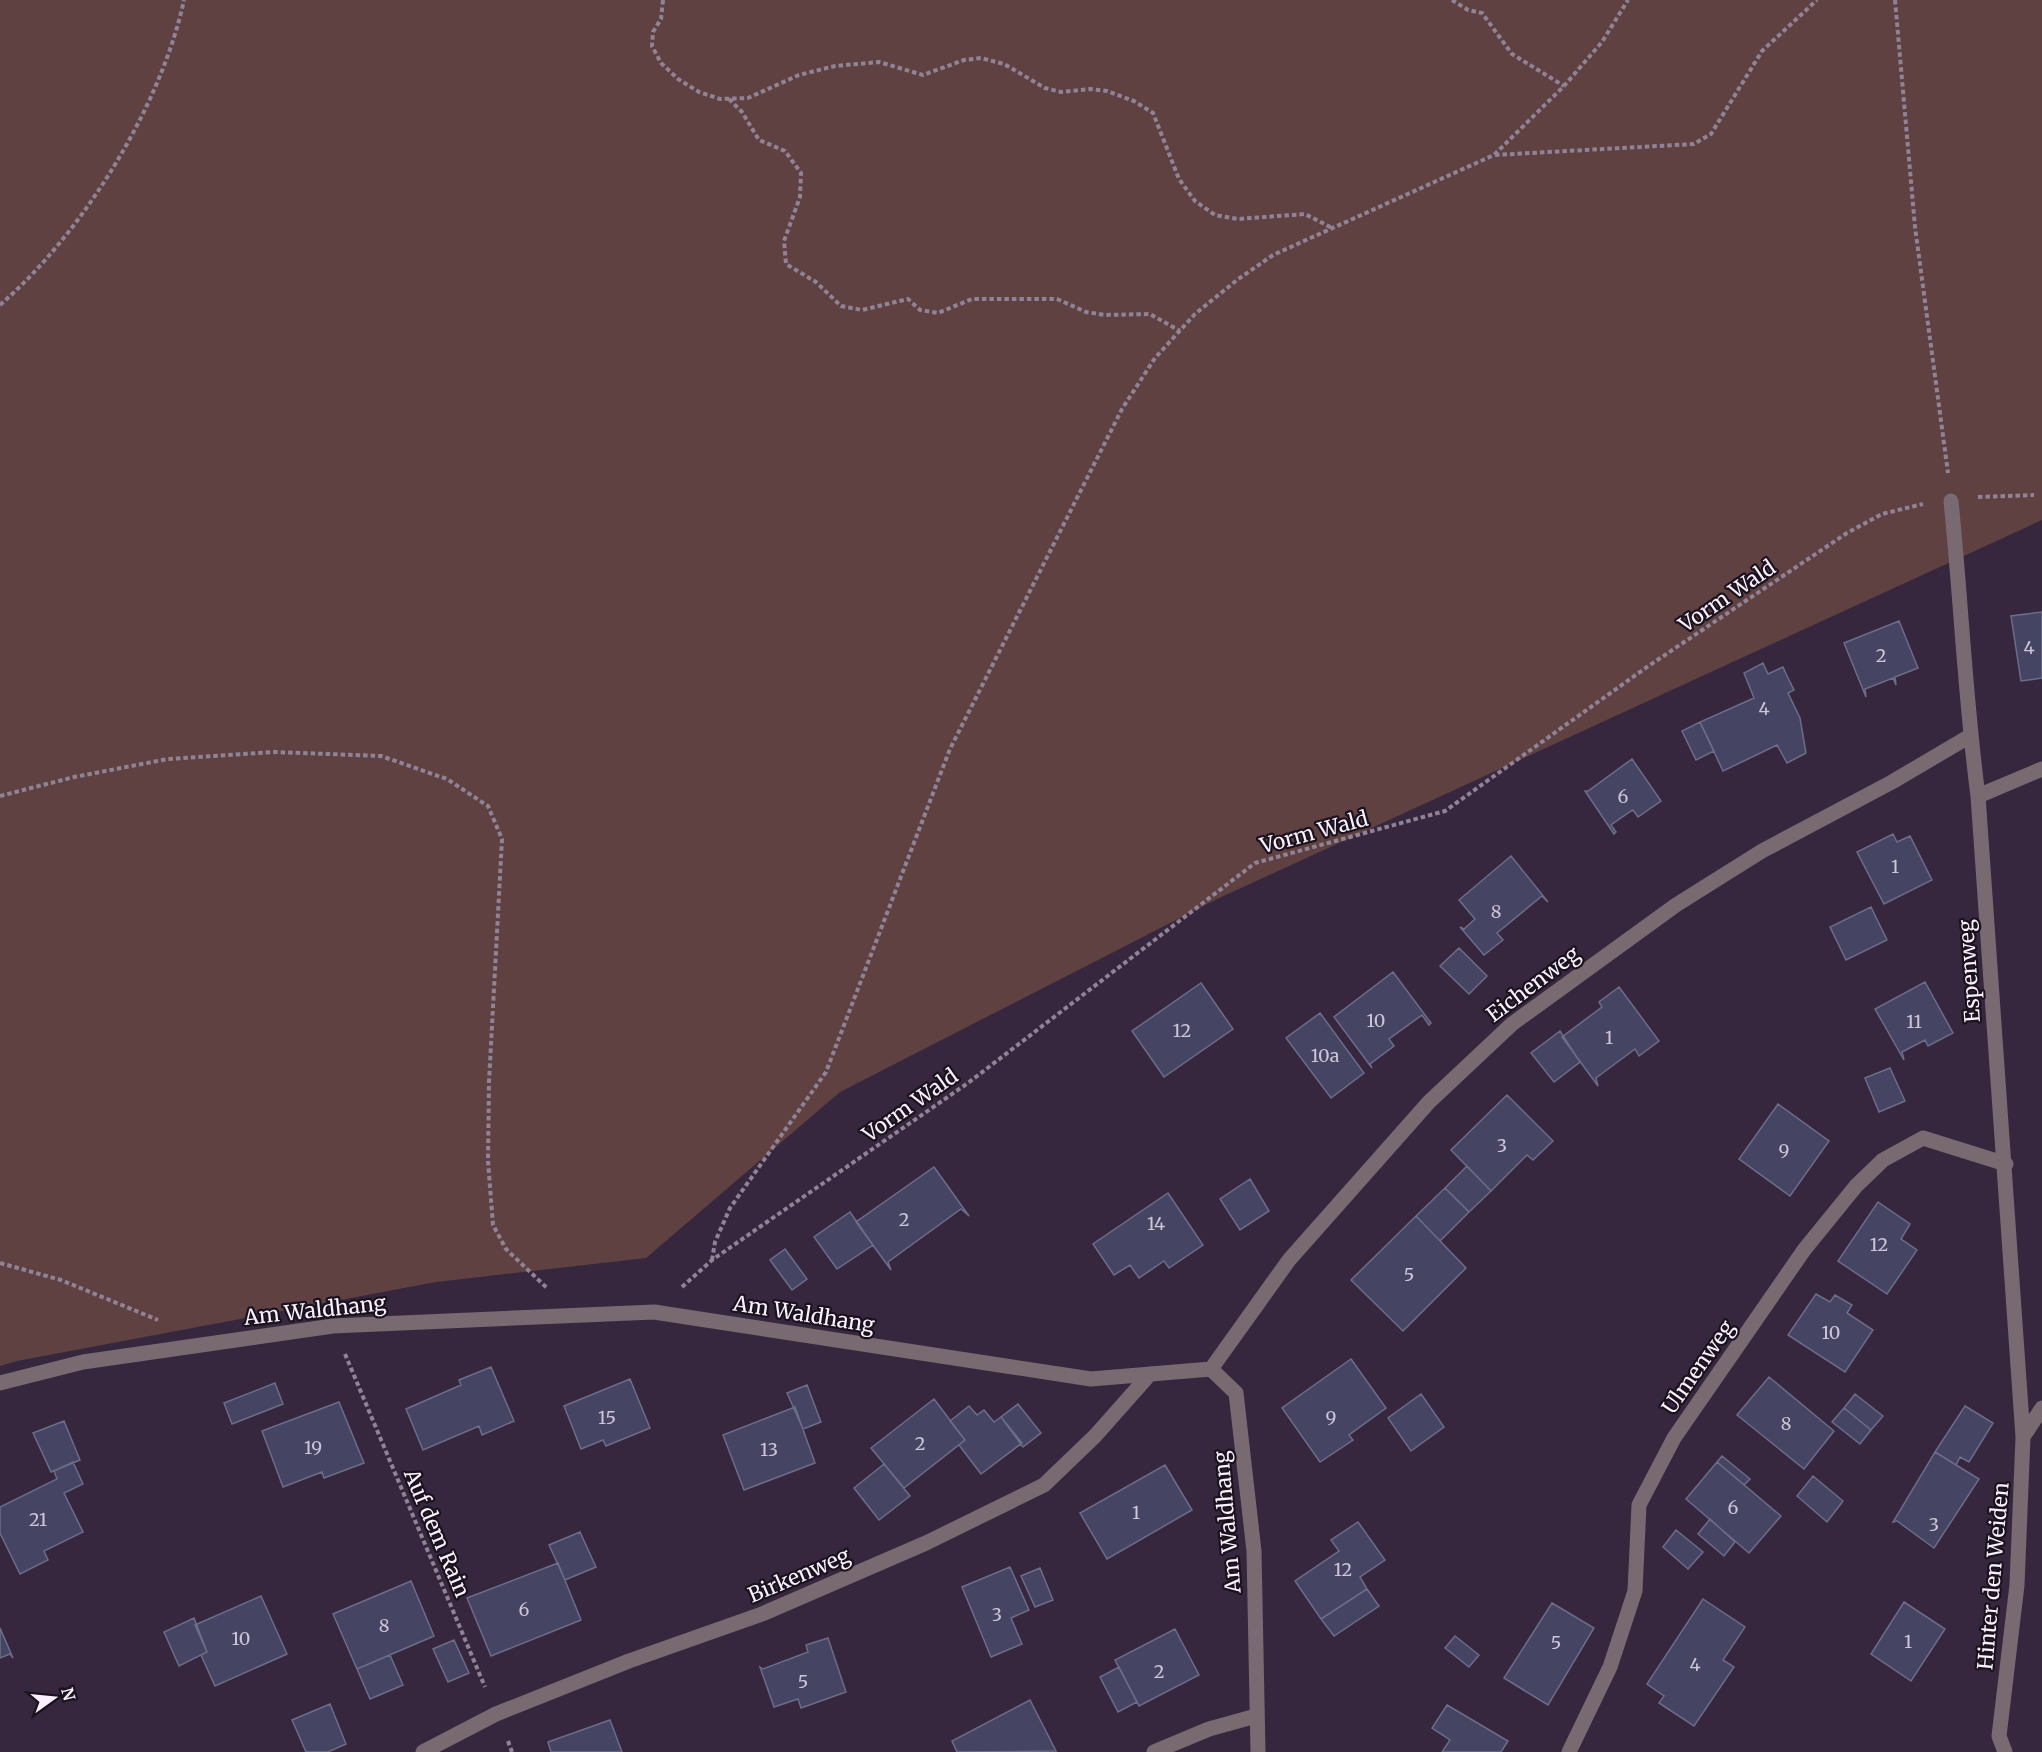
<svg xmlns="http://www.w3.org/2000/svg" width="2042" height="1752" font-family="Merriweather,serif">
	<style>
		.green { fill: #5f4142 }
		.building { fill: #454563; stroke: #6c6d89; stroke-width: 1.5 }
		.lines { fill: none; stroke-linecap: round; stroke-linejoin: round }
		.path { stroke: #908396; stroke-width: 4; stroke-dasharray: 4.5 3; stroke-linecap: butt }
		.street { stroke: #796971; stroke-width: 15 }
		.labels { text-anchor: middle; dominant-baseline: central; stroke-width: 4.5; stroke-linejoin: round; paint-order: stroke }
		.number-label { font-size: 18px; fill: #cdc5d8 }
		.street-label { font-size: 21px; fill: #faf0ff; stroke: #1a131d }
	</style>
	<rect width="100%" height="100%" fill="#37273e"/>
	<path class="green" d="M0 0H2042V520L1217 899 840 1092 646 1258 436 1282 17 1361 0 1366Z"/>
	<path class="building" d="M2042 612V678L2021 681 2011 616Z
		M1899 621 1918 668 1895 677 1896 685 1893 678 1865 689 1866 697 1844 643Z
		M1763 663 1768 674 1783 667 1787 676 1794 690 1788 693 1800 718 1806 753 1787 763 1777 745 1723 771 1700 722 1754 698 1744 673Z
		M1700 722 1714 751 1696 760 1682 731Z
		M1632 759 1661 801 1638 817 1633 810 1631 811 1611 825 1616 832 1614 834 1585 791H1588Z
		M1893 834 1897 842 1910 836 1932 880 1884 904 1857 852Z
		M1511 856 1548 902 1542 896 1497 933 1503 940 1484 955 1460 927 1464 929 1475 919 1459 900Z
		M1871 907 1887 940 1846 960 1830 927Z
		M1459 948 1487 976 1469 994 1440 966Z
		M1393 972 1431 1023 1429 1025 1422 1015 1389 1039 1394 1046 1370 1064 1372 1068 1334 1017Z
		M1925 982 1953 1033 1928 1046 1925 1040 1902 1052 1904 1060 1875 1009Z
		M1201 983 1233 1029 1164 1077 1132 1031Z
		M1619 987 1659 1041 1639 1056 1635 1049 1596 1078 1598 1086 1562 1037 1602 1007 1599 1002Z
		M1320 1013 1364 1073 1331 1098 1286 1038Z
		M1560 1031 1580 1062 1554 1082 1531 1053Z
		M1890 1068 1905 1101 1879 1112 1865 1078Z
		M1507 1095 1553 1141 1533 1160 1527 1155 1491 1191 1451 1150Z
		M1778 1104 1829 1141 1790 1196 1739 1159Z
		M1467 1166 1491 1191 1469 1212 1445 1188Z
		M934 1167 969 1216 961 1209 888 1262 891 1270 856 1222Z
		M1250 1179 1269 1211 1240 1230 1220 1199Z
		M1445 1188 1469 1212 1440 1241 1416 1216Z
		M1168 1193 1203 1245 1169 1268 1164 1261 1139 1278 1130 1265 1114 1275 1093 1244Z
		M1878 1202 1910 1224 1901 1239 1917 1250 1887 1294 1838 1261Z
		M850 1212 873 1245 837 1269 814 1237Z
		M1416 1216 1466 1268 1403 1331 1351 1280Z
		M785 1249 807 1279 792 1290 770 1260Z
		M1816 1294 1830 1302 1835 1295 1852 1305 1847 1313 1873 1330 1845 1372 1788 1335Z
		M1351 1359 1386 1408 1349 1435 1353 1440 1320 1462 1282 1408Z
		M491 1367 514 1421 482 1435 479 1426 423 1450 406 1409 461 1385 459 1380Z
		M1769 1377 1834 1431 1804 1469 1737 1415Z
		M630 1379 650 1428 606 1446 603 1440 581 1449 564 1406Z
		M275 1383 283 1404 232 1424 224 1403Z
		M807 1385 821 1422 803 1429 787 1393Z
		M1421 1394 1444 1427 1411 1451 1388 1418Z
		M1855 1394 1883 1416 1871 1430 1844 1408Z
		M934 1399 965 1440 904 1488 871 1448Z
		M339 1402 364 1463 324 1478 322 1472 283 1487 262 1431Z
		M1018 1404 1041 1433 1023 1447 1001 1417Z
		M969 1406 977 1415 984 1410 994 1422 1001 1417 1022 1443 981 1474 959 1445 965 1440 950 1421Z
		M1965 1406 1993 1423 1969 1462 1960 1457 1956 1465 1935 1452Z
		M795 1407 815 1463 744 1490 723 1435Z
		M1844 1408 1871 1430 1860 1444 1832 1422Z
		M64 1421 80 1460 51 1472 33 1433Z
		M1935 1452 1979 1479 1934 1548 1897 1521 1893 1522Z
		M1722 1456 1750 1479 1744 1485 1717 1462Z
		M73 1462 83 1484 64 1493 83 1532 44 1551 48 1560 20 1574 0 1533V1507L57 1479 54 1471Z
		M1717 1462 1781 1516 1749 1553 1686 1499Z
		M884 1464 910 1496 879 1520 854 1488Z
		M1165 1465 1192 1510 1107 1559 1080 1513Z
		M1813 1476 1843 1501 1827 1522 1797 1496Z
		M1710 1519 1735 1542 1724 1556 1698 1534Z
		M1358 1522 1385 1560 1360 1577 1367 1589 1321 1619 1295 1581 1339 1551 1331 1540Z
		M1676 1530 1703 1552 1688 1569 1663 1547Z
		M580 1532 596 1567 565 1580 549 1545Z
		M558 1563 581 1620 491 1656 467 1598Z
		M1010 1567 1029 1610 1011 1618 1022 1644 991 1657 962 1587Z
		M1040 1568 1053 1600 1035 1607 1021 1576Z
		M411 1581 434 1636 357 1669 333 1614Z
		M1367 1589 1379 1606 1334 1636 1321 1619Z
		M261 1596 287 1654 215 1686 201 1655 207 1652 195 1625Z
		M1703 1599 1745 1627 1723 1660 1734 1667 1694 1726 1659 1703 1664 1696 1647 1684Z
		M1904 1602 1945 1629 1911 1681 1871 1654Z
		M1552 1603 1594 1628 1548 1705 1504 1678Z
		M194 1618 207 1652 179 1666 164 1632Z
		M0 1628 13 1658 10 1654 0 1658Z
		M1175 1629 1199 1675 1139 1706 1115 1660Z
		M1455 1636 1479 1655 1469 1667 1445 1648Z
		M828 1638 846 1692 801 1708 798 1699 774 1707 760 1667 763 1669 808 1652 806 1645Z
		M454 1640 469 1673 448 1682 433 1649Z
		M390 1655 403 1685 370 1699 357 1669Z
		M1119 1667 1137 1702 1118 1712 1100 1677Z
		M1030 1700 1056 1751 957 1752 952 1741Z
		M330 1704 346 1744 328 1752H306L292 1720Z
		M1447 1705 1508 1741 1501 1752H1442L1450 1740 1432 1728Z
		M610 1720 622 1752H551L548 1742Z"/>
	<g class="lines">
		<path class="path" d="M663 0 661 19 653 32 652 46 661 63 678 79 699 92 720 99 748 98 799 75 835 66 879 62 923 75 964 60 981 58 1004 64 1045 88 1061 92 1090 89 1107 91 1134 101 1153 113 1179 179 1195 201 1215 215 1238 219 1305 214 1332 228
			M1452 0 1468 10 1482 13 1512 54 1564 86
			M1895 0 1915 227 1948 473
			M729 99 742 112 759 140 785 151 801 173 800 197 784 241 786 264 816 282 841 306 862 310 908 299 920 310 938 313 972 299H1057L1086 312 1105 315 1150 314 1180 331
			M1495 155 1694 144 1711 134 1762 51 1817 0
			M0 305C82 234 161 107 184 0
			M1978 497 2034 495
			M0 796 74 777 168 759 275 752 381 756 447 779 488 806 502 839 489 1082 488 1161 493 1225 506 1249 547 1288
			M712 1260 715 1242 730 1208 826 1072 950 749 1122 409 1155 358 1195 314 1237 280 1273 255 1494 155 1564 86 1602 42 1628 0
			M0 1263 61 1280 158 1320
			M682 1287 712 1260 968 1083 1255 863 1445 811 1647 667 1847 533 1882 514 1923 504
			M345 1354 485 1687
			M508 1741 512 1752"/>
		<path class="street" d="M1951 501C1961 599 1965 698 1978 796L2023 1437
			M1978 796 2042 769
			M1211 1369 1289 1260 1429 1102 1512 1024 1676 905 1762 851 1892 782 1970 736
			M0 1383 83 1362 333 1326 654 1312 1091 1379 1211 1369 1236 1393 1254 1551 1258 1752
			M423 1752 496 1714 629 1661 762 1614 926 1543 1044 1485 1095 1436 1150 1374
			M1154 1752 1209 1729 1256 1716
			M1569 1752 1610 1667 1635 1591 1639 1505 1674 1438 1804 1250 1856 1186 1883 1160 1923 1138 2006 1164
			M2005 1752 1999 1736 2017 1585 2023 1437 2042 1408"/>
	</g>
	<g class="labels">
		<g class="number-label">
			<text x="2029" y="647">4</text>
			<text x="1881" y="655">2</text>
			<text x="1764" y="708">4</text>
			<text x="1623" y="796">6</text>
			<text x="1895" y="866">1</text>
			<text x="1496" y="911">8</text>
			<text x="1376" y="1020">10</text>
			<text x="1914" y="1021">11</text>
			<text x="1182" y="1030">12</text>
			<text x="1609" y="1037">1</text>
			<text x="1325" y="1055">10a</text>
			<text x="1502" y="1145">3</text>
			<text x="1784" y="1150">9</text>
			<text x="904" y="1219">2</text>
			<text x="1156" y="1223">14</text>
			<text x="1879" y="1244">12</text>
			<text x="1409" y="1274">5</text>
			<text x="1831" y="1332">10</text>
			<text x="607" y="1417">15</text>
			<text x="1331" y="1417">9</text>
			<text x="1786" y="1423">8</text>
			<text x="920" y="1443">2</text>
			<text x="313" y="1447">19</text>
			<text x="769" y="1449">13</text>
			<text x="1733" y="1507">6</text>
			<text x="1136" y="1512">1</text>
			<text x="38" y="1519">21</text>
			<text x="1934" y="1524">3</text>
			<text x="1343" y="1569">12</text>
			<text x="524" y="1609">6</text>
			<text x="997" y="1614">3</text>
			<text x="384" y="1625">8</text>
			<text x="241" y="1638">10</text>
			<text x="1908" y="1641">1</text>
			<text x="1556" y="1642">5</text>
			<text x="1695" y="1664">4</text>
			<text x="1159" y="1671">2</text>
			<text x="803" y="1681">5</text>
		</g>
		<g class="street-label">
			<text transform="translate(1727 596) rotate(-34)">Vorm Wald</text>
			<text transform="translate(1314 832) rotate(-15)">Vorm Wald</text>
			<text transform="translate(1969 971) rotate(-94)">Espenweg</text>
			<text transform="translate(1533 984) rotate(-37)">Eichenweg</text>
			<text transform="translate(910 1105) rotate(-35)">Vorm Wald</text>
			<text transform="translate(315 1310) rotate(-6)">Am Waldhang</text>
			<text transform="translate(804 1314) rotate(9)">Am Waldhang</text>
			<text transform="translate(1698 1367) rotate(-55)">Ulmenweg</text>
			<text transform="translate(1227 1522) rotate(-95)">Am Waldhang</text>
			<text transform="translate(437 1533) rotate(67)">Auf dem Rain</text>
			<text transform="translate(799 1575) rotate(-23)">Birkenweg</text>
			<text transform="translate(1993 1576) rotate(-85)">Hinter den Weiden</text>
		</g>
	</g>
	<g transform="translate(54 1698) rotate(75)" stroke="#1a131d" stroke-width="4.5" paint-order="stroke">
	<path d="M0-4.5L10 22L0 15L-10 22Z" fill="#faf0ff"/>
	<text y="-9" font-size="16" font-weight="bold" text-anchor="middle" fill="#faf0ff">N</text>
	</g>
</svg>
